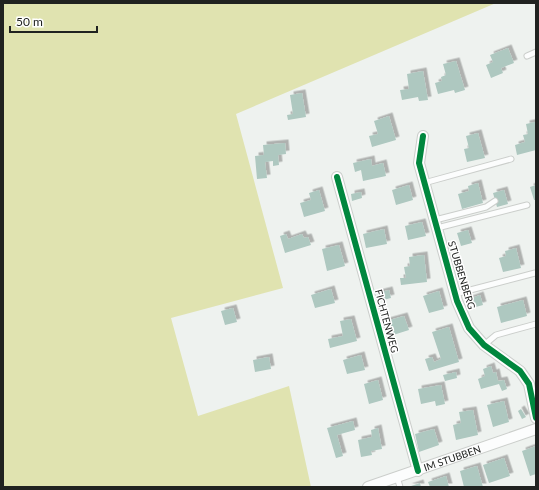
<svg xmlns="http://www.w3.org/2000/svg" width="539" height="490" font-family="Lato,sans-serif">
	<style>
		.green { fill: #e0e3b0 }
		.building { fill: #aec8c0; filter: url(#shadow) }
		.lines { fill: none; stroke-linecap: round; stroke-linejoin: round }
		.service-casing { stroke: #cbcecb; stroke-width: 7 }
		.minor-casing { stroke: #cbcecb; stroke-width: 12 }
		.service { stroke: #fcfdfd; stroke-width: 5 }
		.minor { stroke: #fcfdfd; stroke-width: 10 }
		.cycleway-casing { stroke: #fff; stroke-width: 8 }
		.cycleway { stroke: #00873e; stroke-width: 6 }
		.labels { text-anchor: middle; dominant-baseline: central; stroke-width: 3; stroke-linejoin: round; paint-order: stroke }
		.street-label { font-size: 10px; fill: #202220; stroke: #fff }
	</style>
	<defs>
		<filter id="shadow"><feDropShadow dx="3.5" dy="-3.5" stdDeviation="0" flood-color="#0004"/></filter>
	</defs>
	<rect width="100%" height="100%" fill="#eef2ef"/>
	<path class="green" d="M3 3H496L236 114 283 288 171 318 198 416 289 386 311 487H3Z"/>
	<path class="building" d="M508 48 514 63 501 68 503 73 491 78 486 65 493 62 490 55Z
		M456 61 465 90 455 93 454 90 438 94 435 83 442 81 441 77 446 75 443 64Z
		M423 71 428 100 419 101 418 97 402 100 400 90 409 89 407 74Z
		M302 93 306 117 288 120 287 115 293 114 290 95Z
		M389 116 396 140 372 147 369 136 378 134 374 121Z
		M535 122 536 150 517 155 515 145 525 142 523 135 528 134 526 124Z
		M478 133 485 158 467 162 464 149 469 148 466 136Z
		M285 143 286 154 278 155 279 165 273 166V161L265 162 267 178 257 179 255 156 264 155 263 145Z
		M371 159 372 166 383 163 386 176 363 181 361 170 355 172 353 163Z
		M478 183 483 203 462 209 458 194 469 191 468 186Z
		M409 185 413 200 396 205 392 190Z
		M536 185V200H534L530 187Z
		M319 190 325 211 304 217 300 203 311 200 309 193Z
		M504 190 508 204 497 207 493 193Z
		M361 192 362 198 352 201 351 194Z
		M422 222 426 236 408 240 405 226Z
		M384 229 387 244 366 248 363 234Z
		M468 230 472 243 461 246 457 233Z
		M286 234 288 239 302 234 304 238 308 237 311 245 285 253 280 236Z
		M339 245 345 266 327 271 322 249Z
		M516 248 521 268 503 272 499 258 506 256 505 251Z
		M424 255 427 282 401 285 400 278H406L404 267 410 266 409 257Z
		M331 289 335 303 315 308 311 295Z
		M389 290 391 298 379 301 377 293Z
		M439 291 444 309 429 313 423 296Z
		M480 295 483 305 472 308 469 299Z
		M523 300 527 316 501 323 497 307Z
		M233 308 237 322 225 325 221 311Z
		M404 316 409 330 390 336 386 321Z
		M351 319 357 341 330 348 328 339 343 336 340 321Z
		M449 327 459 362 429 371 425 359 432 357 434 362 441 359 432 332Z
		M361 355 365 370 347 374 343 360Z
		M269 357 271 369 255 372 253 360Z
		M491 366 493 373 496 372 498 381 504 380 507 389 502 391 499 384 481 389 478 379 485 376 483 369Z
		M456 372 457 378 445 381 443 375Z
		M378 380 383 400 369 404 364 384Z
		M441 385 445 404 436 406 435 401 421 404 418 389Z
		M504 401 509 422 493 427 487 405Z
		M521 409 526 417 522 419 518 411Z
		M473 410 478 435 456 440 453 425 461 423 459 412Z
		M353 421 355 430 337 435 343 456 336 458 327 428Z
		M378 428 382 449 371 451 372 455 361 457 358 440 372 437 371 430Z
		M434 429 439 445 419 452 415 434Z
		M536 446V474L530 476 522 451Z
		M504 458 510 476 489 483 483 465Z
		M477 466 483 487H464L460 471Z
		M446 476 449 487H430L428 482Z
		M420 483 421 487H408Z"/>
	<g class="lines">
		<defs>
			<path id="service" d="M527 56 536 52
				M424 183 511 159
				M435 220 486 207 495 201
				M437 228 527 205
				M455 294 535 273
				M484 345 496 335 536 324
				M397 477 400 487"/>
			<g id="minor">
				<path d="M423 136 419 163 457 301 469 328 484 345 520 371 529 384 536 418"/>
				<path d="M337 177 418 471"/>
				<path id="s1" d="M368 487 536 429"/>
			</g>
		</defs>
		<use href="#service" class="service-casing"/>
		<use href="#minor" class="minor-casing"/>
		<use href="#service" class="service"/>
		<use href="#minor" class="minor"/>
		<defs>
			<path id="cycleway" d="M423 136 419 163 457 301 469 328 484 345 520 371 529 384 536 418
				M337 177 418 471"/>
		</defs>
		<use href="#cycleway" class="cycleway-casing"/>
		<use href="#cycleway" class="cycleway"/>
	</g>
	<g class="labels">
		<g class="street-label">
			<text transform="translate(462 275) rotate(73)">STUBBENBERG</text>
			<text transform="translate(387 321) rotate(75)">FICHTENWEG</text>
			<text stroke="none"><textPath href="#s1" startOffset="89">IM STUBBEN</textPath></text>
		</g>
	</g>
	<rect width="539" height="490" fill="none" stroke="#202220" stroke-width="8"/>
	<path d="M10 26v6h87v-6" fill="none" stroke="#202220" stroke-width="2"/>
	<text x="16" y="26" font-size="12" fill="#202220" stroke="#ffffff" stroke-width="3" paint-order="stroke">50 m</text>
</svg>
